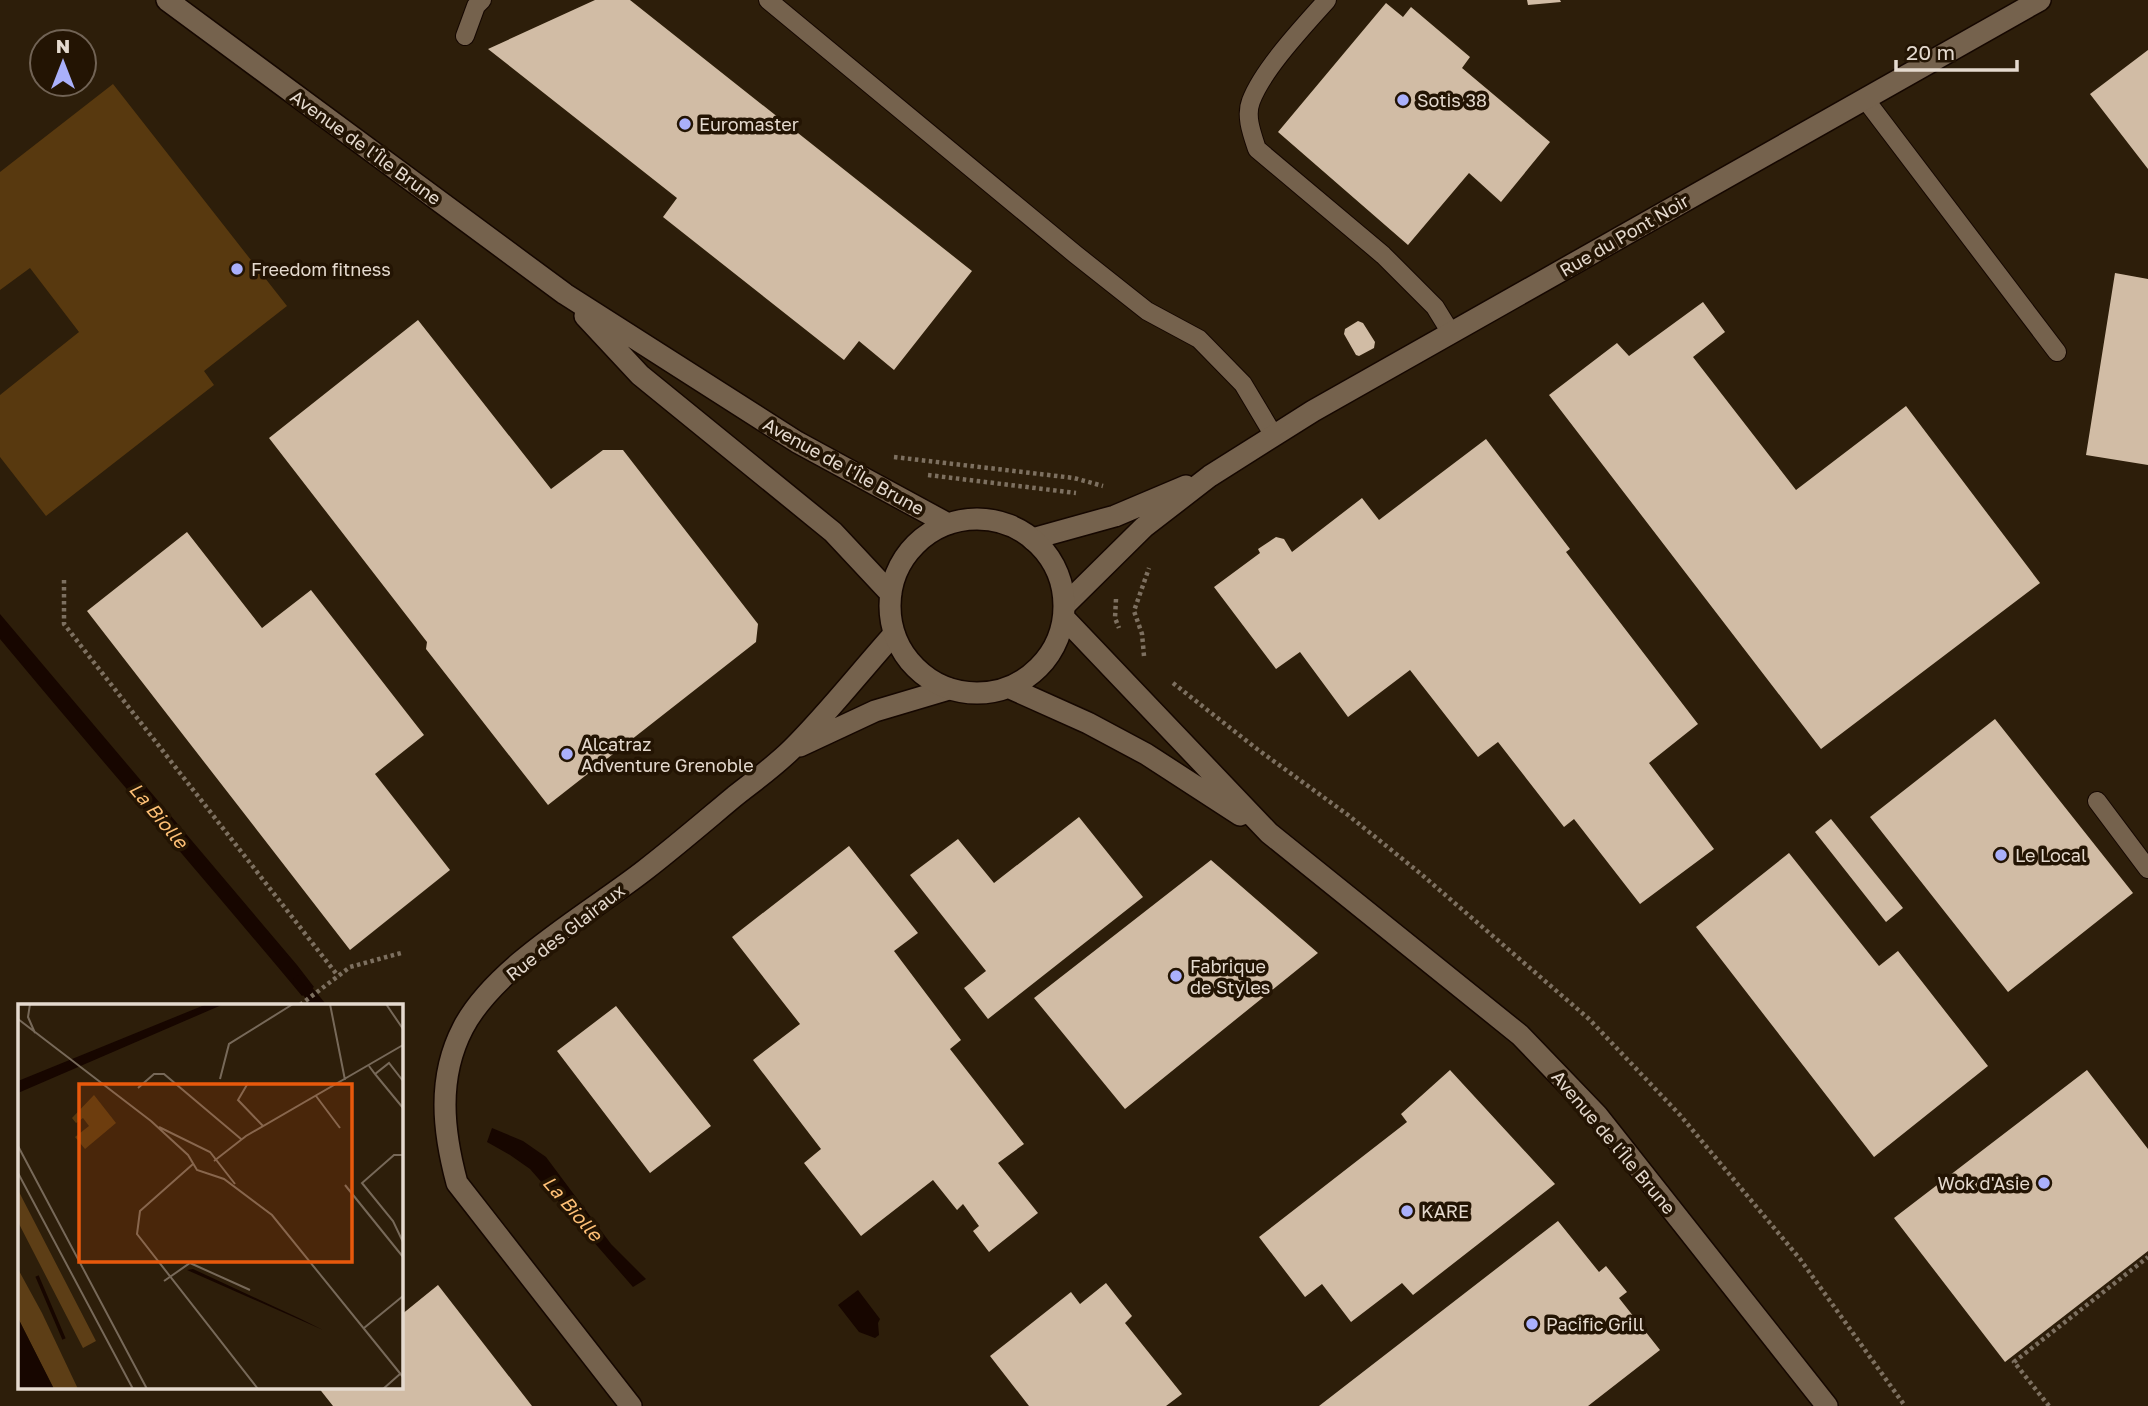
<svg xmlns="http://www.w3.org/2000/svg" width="2148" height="1406" font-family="'Golos Text',sans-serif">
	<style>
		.green { fill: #58390f }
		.water { fill: #170600 }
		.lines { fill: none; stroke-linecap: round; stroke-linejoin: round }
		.stream { stroke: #170600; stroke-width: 12 }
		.building { fill: #d1bca5 }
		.lane-casing { stroke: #150700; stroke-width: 20 }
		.street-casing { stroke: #150700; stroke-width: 24 }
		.secondary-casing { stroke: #150700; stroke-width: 24 }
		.path { stroke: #7d7060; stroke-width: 4.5; stroke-dasharray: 3.5 3.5; stroke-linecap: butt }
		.lane { stroke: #75624d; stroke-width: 18 }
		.street { stroke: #75624d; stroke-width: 21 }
		.secondary { stroke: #75624d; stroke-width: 21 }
		.poi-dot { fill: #aab0fb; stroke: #231403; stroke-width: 2.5 }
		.labels { text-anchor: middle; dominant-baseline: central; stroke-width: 7; stroke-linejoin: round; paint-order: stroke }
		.poi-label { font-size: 18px; fill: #e5dacf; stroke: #231403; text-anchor: start }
		.street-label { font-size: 18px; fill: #e5dacf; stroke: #231403 }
		.water-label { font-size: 19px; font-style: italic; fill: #fdbf75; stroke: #231403 }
		.inset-river { fill: none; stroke: #170600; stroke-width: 3.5 }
		.inset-road { fill: none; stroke: #776959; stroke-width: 2 }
		.view { fill: #e8590c; fill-opacity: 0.15; stroke: #e8590c; stroke-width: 3.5 }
		.inset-edge { fill: none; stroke: #e5dacf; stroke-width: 3.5 }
	</style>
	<rect width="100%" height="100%" fill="#2d1e0a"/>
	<path class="green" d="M113 84 287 306 204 371 214 385 46 516 0 457V395L79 332 30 268 0 290V172Z"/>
	<path class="water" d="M0 614 297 965 314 987 302 996C202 876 100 759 0 639Z
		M492 1128 523 1141 546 1157 611 1244 646 1279 633 1287 530 1169 510 1155 487 1142Z
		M858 1290 880 1319 878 1323 879 1335 875 1338 859 1332 838 1305Z"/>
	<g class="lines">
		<path class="stream" d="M299 981 319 1005"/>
	</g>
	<path class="building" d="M595 0H630L972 271 894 370 859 341 844 360 663 217 677 198 488 49Z
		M1527 0H1560L1561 2 1528 5Z
		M1386 3 1403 17 1411 7 1470 57 1462 68 1550 142 1501 202 1469 173 1408 245 1278 132Z
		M2148 50V169L2090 94Z
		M2115 273 2148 279V465L2086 455Z
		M1703 302 1725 332 1693 357 1796 490 1906 406 2040 583 1821 749 1549 395 1617 343 1629 356Z
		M418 320 551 489 603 450H623L758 624 756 642 548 805 426 649 427 642 269 438Z
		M1358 321 1363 323 1375 342 1374 348 1359 356 1356 355 1344 334 1345 329Z
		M1486 439 1570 549 1566 552 1698 724 1649 763 1714 849 1640 904 1574 819 1564 827 1498 742 1478 757 1410 670 1348 717 1300 652 1276 669 1214 587 1260 553 1258 549 1276 537 1284 539 1292 552 1362 498 1379 520Z
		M187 532 262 628 311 590 424 735 375 774 450 870 350 950 87 611Z
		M1995 719 2133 893 2008 992 1870 817Z
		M1079 817 1143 897 988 1019 964 988 986 971 910 875 958 839 994 883Z
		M1831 819 1903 908 1886 922 1815 832Z
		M849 846 918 933 894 951 961 1040 950 1049 1024 1144 998 1163 1038 1213 989 1252 973 1231 979 1226 963 1204 957 1210 933 1180 861 1236 804 1163 821 1149 753 1060 800 1024 732 937Z
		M1789 853 1879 966 1898 951 1988 1066 1874 1157 1696 927Z
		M1211 860 1318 953 1125 1109 1034 998Z
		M616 1006 711 1126 650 1173 557 1051Z
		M1450 1070 1555 1184 1413 1295 1402 1283 1351 1322 1322 1284 1305 1297 1259 1237 1407 1122 1401 1114Z
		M2087 1070 2148 1149V1251L2005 1362 1894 1218Z
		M1558 1221 1599 1272 1606 1266 1627 1292 1619 1298 1660 1350 1588 1406H1319Z
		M1106 1283 1132 1316 1125 1323 1182 1394 1166 1406H1029L990 1356 1071 1292 1080 1304Z
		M438 1285 532 1406H333L318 1387H401V1315Z"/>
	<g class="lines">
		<defs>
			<path id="lane" d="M768 0 1075 254 1147 311 1199 339 1243 384 1274 436
				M1327 0C1304 26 1263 69 1251 101 1245 116 1252 134 1257 149L1383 255 1435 307 1451 333
				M465 36 476 6 482 0
				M1865 99 2057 352
				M2097 801 2148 869"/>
			<path id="street" d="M1032 539 1115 516 1186 486
				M1065 605 1144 527 1210 476 1313 411 2040 0
				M800 746 875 711 949 689
				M631 1406 457 1183C443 1131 437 1078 463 1028 495 966 590 913 645 870 676 846 705 821 735 796 754 781 775 766 792 749 828 713 860 672 894 634"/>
			<path id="secondary" d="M167 0 565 294 797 442 948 524
				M585 316 640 375 833 532 891 594
				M890 606a87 87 0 1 1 174 0a87 87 0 1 1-174 0Z
				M1066 620 1269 833 1520 1035 1597 1115 1827 1406
				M1010 688 1088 723 1146 754 1240 815"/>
		</defs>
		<use href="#lane" class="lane-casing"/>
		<use href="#street" class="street-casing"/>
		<use href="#secondary" class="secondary-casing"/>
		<path class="path" d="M894 457 1074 478 1103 486
			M928 475 1076 493
			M64 580V624L338 976
			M1116 599 1115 618 1119 628
			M1144 656 1142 634 1134 611 1149 568
			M1173 683 1257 749 1348 815 1421 874 1589 1019 1680 1115 1800 1259 1905 1406
			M300 1005 350 967 401 953
			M2049 1406 2014 1362 2148 1257"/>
		<use href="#lane" class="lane"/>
		<use href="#street" class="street"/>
		<use href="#secondary" class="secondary"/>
	</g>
	<g class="poi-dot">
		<circle cx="1403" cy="100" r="7"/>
		<circle cx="685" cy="124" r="7"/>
		<circle cx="237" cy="269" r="7"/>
		<circle cx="567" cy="754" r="7"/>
		<circle cx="2001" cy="855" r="7"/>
		<circle cx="1176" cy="976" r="7"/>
		<circle cx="2044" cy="1183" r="7"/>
		<circle cx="1407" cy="1211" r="7"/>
		<circle cx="1532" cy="1324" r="7"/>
	</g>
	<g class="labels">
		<g class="poi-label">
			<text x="1417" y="100">Sotis 38</text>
			<text x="699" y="124">Euromaster</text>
			<text x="251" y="269">Freedom fitness</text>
			<text x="581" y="744">Alcatraz<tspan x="581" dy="21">Adventure Grenoble</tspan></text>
			<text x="2015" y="855">Le Local</text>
			<text x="1190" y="966">Fabrique<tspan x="1190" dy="21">de Styles</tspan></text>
			<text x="2030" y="1183" text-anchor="end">Wok d'Asie</text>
			<text x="1421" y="1211">KARE</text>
			<text x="1546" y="1324">Pacific Grill</text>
		</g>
		<g class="street-label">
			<text transform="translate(366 147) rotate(36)">Avenue de l'Île Brune</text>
			<text transform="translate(1624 235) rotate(-30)">Rue du Pont Noir</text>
			<text transform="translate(844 466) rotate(29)">Avenue de l'Île Brune</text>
			<text transform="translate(565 932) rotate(-38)">Rue des Glairaux</text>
			<text transform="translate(1614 1142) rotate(50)">Avenue de l'Île Brune</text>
		</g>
		<g class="water-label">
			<text transform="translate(159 815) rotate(50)">La Biolle</text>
			<text transform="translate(573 1208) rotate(49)">La Biolle</text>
		</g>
	</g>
	<g transform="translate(18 1004)">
		<rect width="385" height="385" fill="#2d1e0a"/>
		<path d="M76 91 98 119 67 145 57 133 71 122 65 114 58 119 54 114Z" fill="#58390f"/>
		<path d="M0 186 78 337 65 344 0 218ZM0 265 24 309 60 385H36L0 314Z" fill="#5d3e16"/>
		<path d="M189 0H206L0 89V77ZM175 265 283 315 305 326 169 266ZM0 314 36 385H0Z" fill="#170600"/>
		<path class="inset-river" d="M19 272 46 335"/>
		<path class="inset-road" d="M12 0 10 13 17 29M312 0 327 76M368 0 385 25M0 15 133 117M351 62 357 70 371 59 385 77M357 70 385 104M202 75 211 40 275 0M230 79 220 96 245 122M120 84 136 70H146L223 135M298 92 322 124M133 117 170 151 179 166 206 175 254 211 385 373M141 123 192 148 217 180M0 142 129 385M385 151H376L344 179 375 217 385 238M196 157 228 132 385 41M175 160 122 207 119 230 240 385M0 169 115 385M327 181 385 253M146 277 172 259 232 286M346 324 385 292M365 385 382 370"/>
		<path class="view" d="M61 80H334V258H61Z"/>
		<rect width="385" height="385" class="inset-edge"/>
	</g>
	<g transform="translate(63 63)"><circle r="33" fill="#231403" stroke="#716355" stroke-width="2"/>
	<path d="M0-5L12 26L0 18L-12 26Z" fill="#aab0fb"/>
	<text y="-10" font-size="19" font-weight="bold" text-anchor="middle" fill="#e5dacf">N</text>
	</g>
	<path d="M1896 60v10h121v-10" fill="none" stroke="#e5dacf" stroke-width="3.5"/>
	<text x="1906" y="60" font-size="21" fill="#e5dacf" stroke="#231403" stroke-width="5" paint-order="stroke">20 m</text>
</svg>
